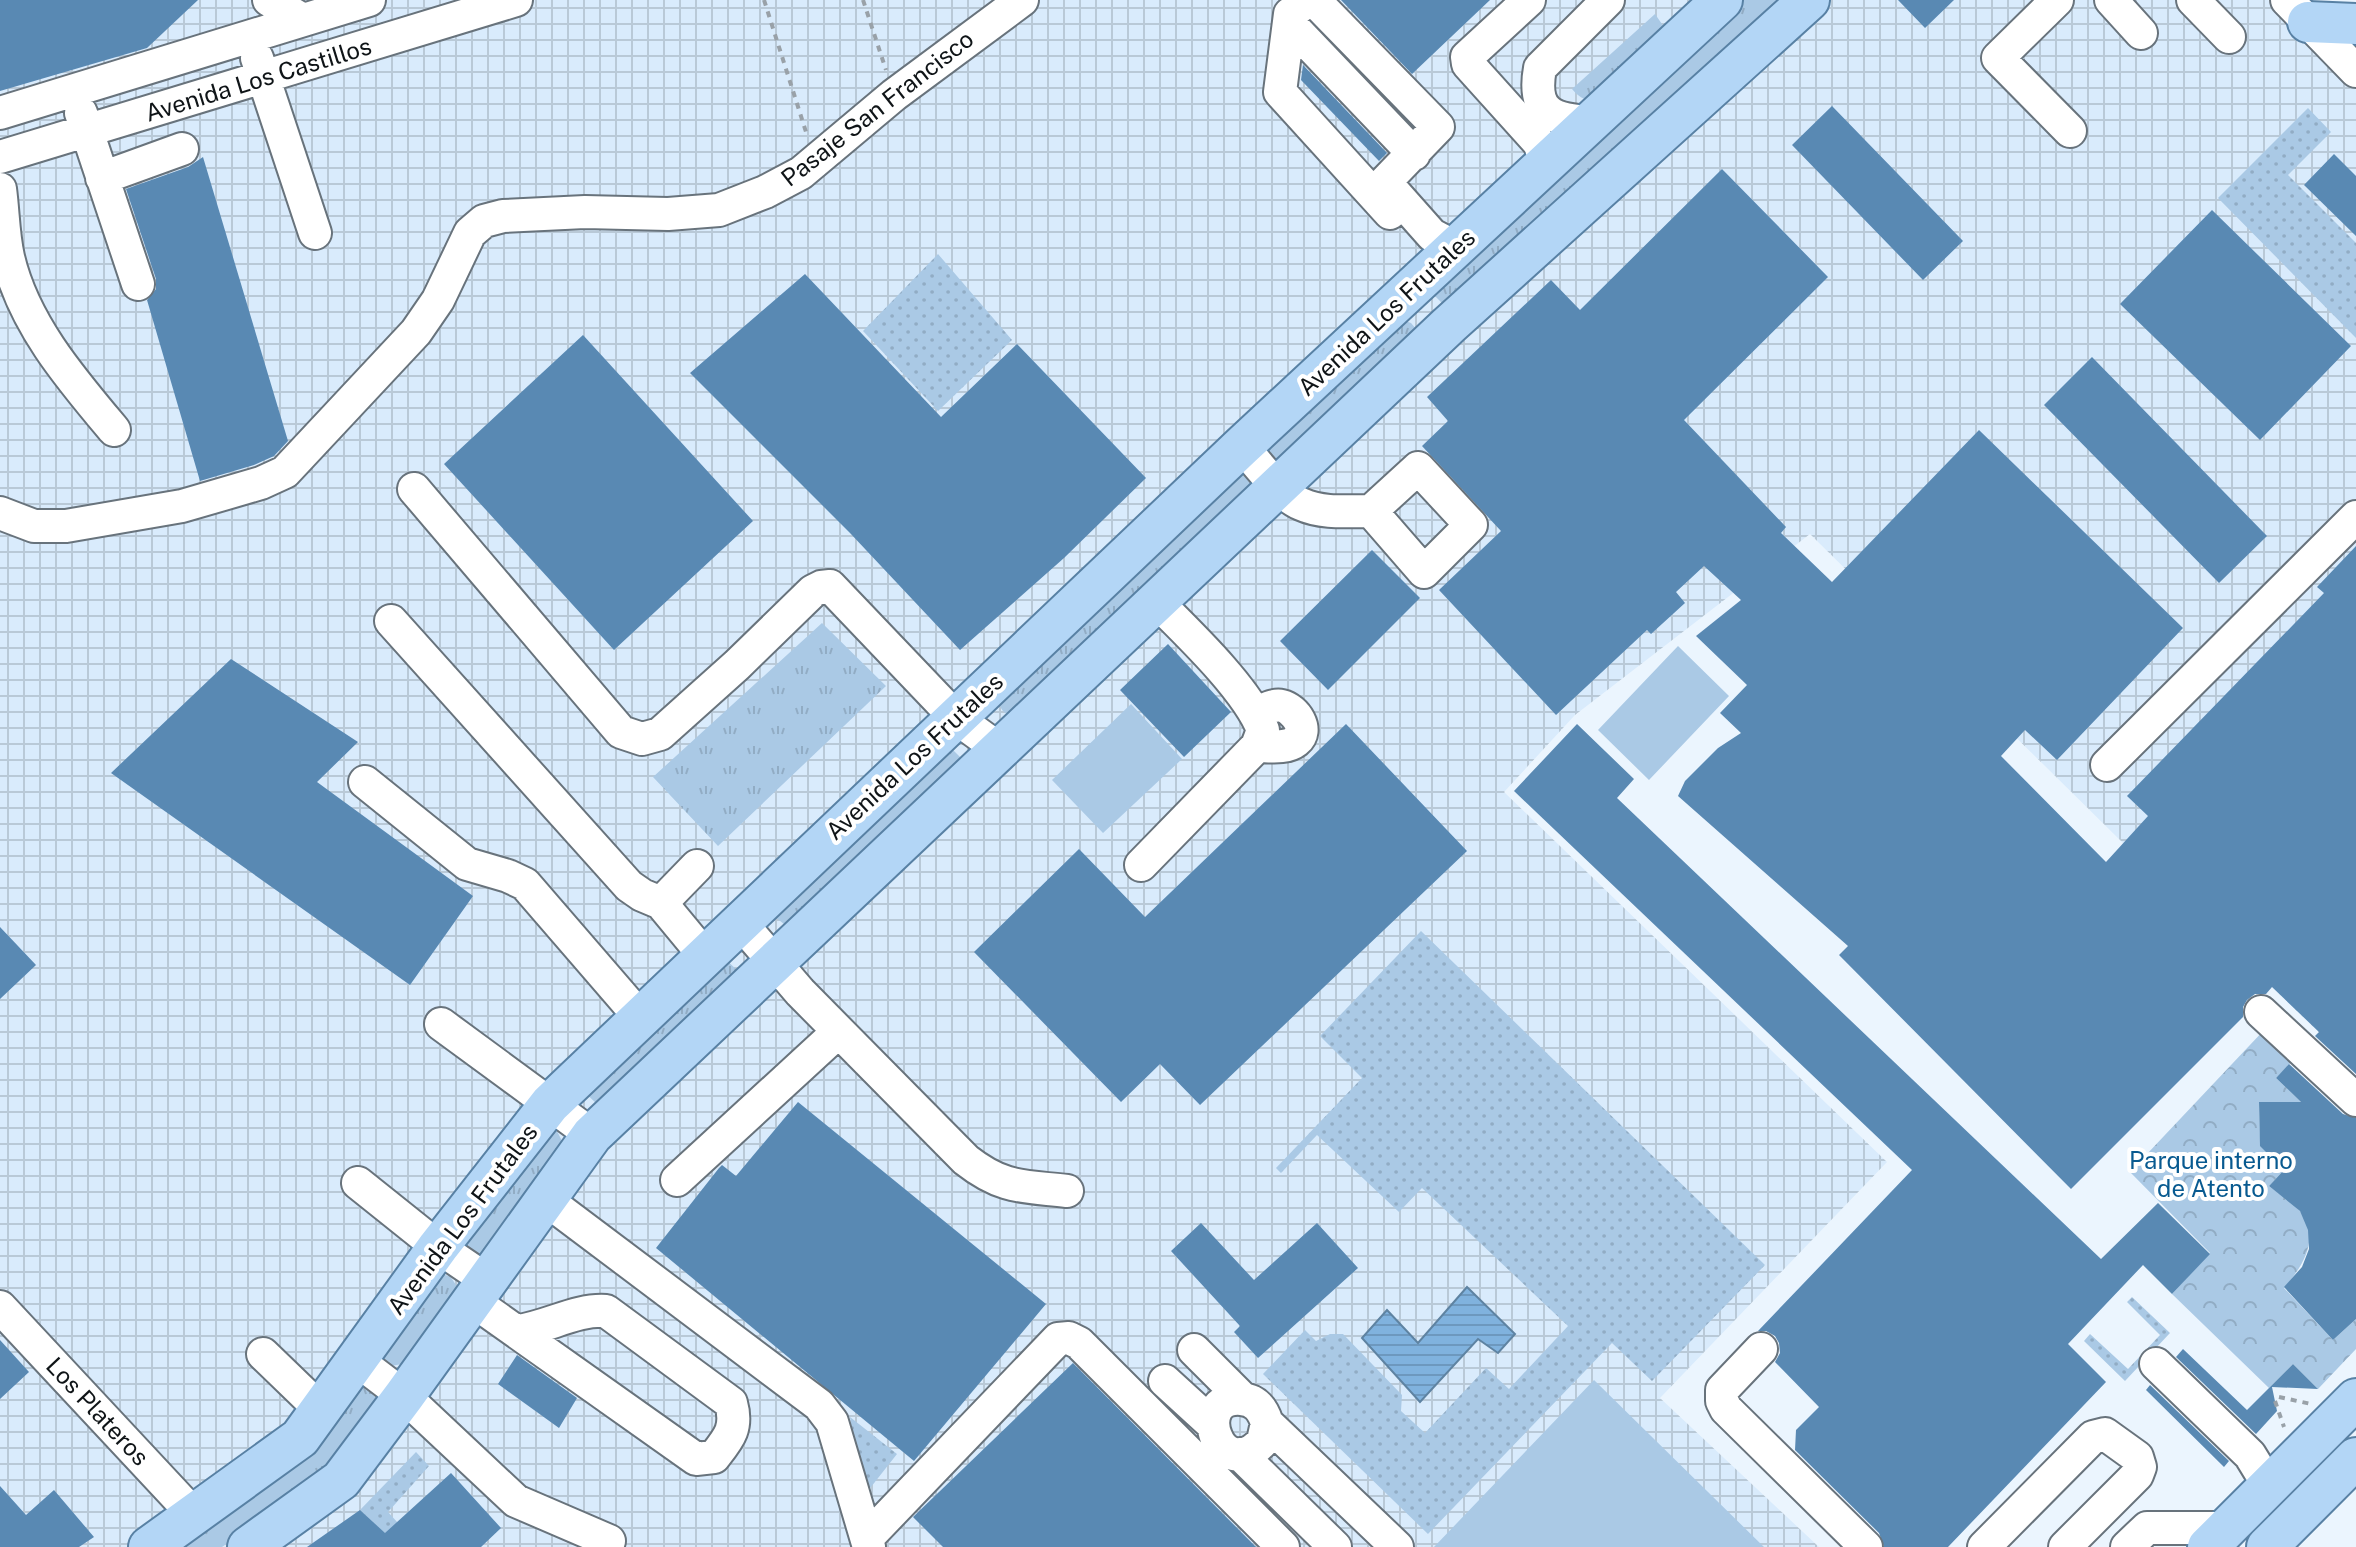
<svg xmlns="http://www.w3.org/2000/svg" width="2356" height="1547" font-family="'Public Sans',sans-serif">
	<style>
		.industrial { fill: url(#industrial-grid) }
		.grass { fill: url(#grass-tufts) }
		.park { fill: url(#park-crowns) }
		.garden { fill: url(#garden-dots) }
		.pitch { fill: #aac9e5 }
		.water { fill: url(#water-rules); stroke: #5e83a2; stroke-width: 2 }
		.building { fill: #5989b3 }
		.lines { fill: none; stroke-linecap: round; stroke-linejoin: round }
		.minor-casing { stroke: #68737c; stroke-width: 36 }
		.major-casing { stroke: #5881a4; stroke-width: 44 }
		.path { stroke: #99a1a8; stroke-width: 4; stroke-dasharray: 6 6; stroke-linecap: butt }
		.minor { stroke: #fff; stroke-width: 32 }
		.major { stroke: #b3d6f6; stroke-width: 40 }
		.labels { text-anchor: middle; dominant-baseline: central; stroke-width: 8; stroke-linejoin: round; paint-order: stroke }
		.street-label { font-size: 24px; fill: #0f1417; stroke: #fff }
		.park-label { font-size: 24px; fill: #085a90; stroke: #fff }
	</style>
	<defs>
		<pattern id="industrial-grid" width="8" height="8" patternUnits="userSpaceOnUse" patternTransform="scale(2)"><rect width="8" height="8" fill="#d9ebfc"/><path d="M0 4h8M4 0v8" fill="none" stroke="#b9c9d7"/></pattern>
		<pattern id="grass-tufts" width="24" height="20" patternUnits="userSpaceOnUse" patternTransform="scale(2)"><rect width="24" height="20" fill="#aac9e5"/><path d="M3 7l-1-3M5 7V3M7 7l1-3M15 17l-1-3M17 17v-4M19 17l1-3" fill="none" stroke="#91acc4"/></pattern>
		<pattern id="park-crowns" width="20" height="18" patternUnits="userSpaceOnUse" patternTransform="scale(2)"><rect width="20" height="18" fill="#aac9e5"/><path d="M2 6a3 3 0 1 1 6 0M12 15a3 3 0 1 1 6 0" fill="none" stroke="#91acc4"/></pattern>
		<pattern id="garden-dots" width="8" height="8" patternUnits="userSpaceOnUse" patternTransform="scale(2)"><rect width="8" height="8" fill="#aac9e5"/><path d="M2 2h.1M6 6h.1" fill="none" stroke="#91acc4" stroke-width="1.8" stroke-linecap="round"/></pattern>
		<pattern id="water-rules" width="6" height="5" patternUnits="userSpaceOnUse" patternTransform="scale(2)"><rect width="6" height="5" fill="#80b2de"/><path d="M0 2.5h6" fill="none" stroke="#6d98be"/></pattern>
	</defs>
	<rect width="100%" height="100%" fill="#ebf5fe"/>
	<path class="industrial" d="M0 0H2268L2356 90V1068L2123 843 1810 534 1575 715 1504 792 1887 1162 1660 1398 1819 1547H0Z"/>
	<path class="grass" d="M1736 0H1789L1448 303H1442L1433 294Z
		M1655 14 1664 27 1593 101C1583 100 1578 96 1572 89Z
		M1403 320 1411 323 1417 330 1282 462 1273 461 1269 455 1267 445Z
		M1235 471H1245L1255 486 1014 716C1003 714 999 709 999 697Z
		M822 623 886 686 718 846 653 777Z
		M945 742 964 761 792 922 784 924 775 917Z
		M720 954 738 971 598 1105 578 1086Z
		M551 1129 557 1131 563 1143 487 1251 473 1257 462 1243Z
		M439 1274 450 1276 458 1288 407 1363 391 1366 384 1360 381 1352Z
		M366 1381 382 1399 322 1478 222 1547H171Z"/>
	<path class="park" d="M2266 1028 2297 1056 2276 1078 2301 1102H2259L2260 1138 2284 1170 2269 1186C2279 1194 2293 1202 2300 1211 2321 1238 2303 1266 2284 1288L2333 1340 2356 1319V1349L2318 1389 2293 1364 2269 1388 2172 1294 2210 1253 2130 1172Z"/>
	<path class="garden" d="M2308 108 2331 132 2288 175 2356 243V338L2218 198Z
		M938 254 1012 340 938 411 863 331Z
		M1421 931 1765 1265 1652 1381 1612 1343 1428 1534 1263 1374 1305 1330 1316 1341 1330 1334H1343L1402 1395 1401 1411 1425 1433 1486 1368 1509 1389 1568 1326 1422 1188 1399 1212 1317 1135 1281 1173 1276 1168 1362 1078 1320 1036Z
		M2132 1297 2170 1333 2125 1381 2084 1341 2090 1334 2128 1369 2160 1335 2127 1302Z
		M850 1417 897 1454 867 1492 858 1472Z
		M416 1452 429 1466 388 1512 408 1534 398 1546 360 1510Z"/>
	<path class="pitch" d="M1678 646 1729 696 1649 780 1598 730Z
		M1131 704 1182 759 1103 833 1052 780Z
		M1594 1380 1764 1547H1434Z"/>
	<path class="water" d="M1467 1287 1515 1334 1498 1353 1478 1339 1420 1402 1362 1338 1387 1310 1418 1343Z"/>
	<path class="building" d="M0 0H198L147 48 0 91Z
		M1341 0H1490L1412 74Z
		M1898 0H1954L1925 28Z
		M1303 65 1387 153 1379 161 1301 80Z
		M1832 106 1963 241 1923 280 1792 145Z
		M2334 154 2356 176V236L2304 185Z
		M203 157 288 441 274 456 254 465 200 481 147 300 156 289V279L126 189 188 167Z
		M1722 169 1828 277 1684 420 1786 527 1781 533 1832 582 1979 430 2183 628 2057 760 2025 730 2001 756 2106 862 2148 816 2127 796 2324 593 2317 587 2356 546V1074L2315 1036 2319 1032 2272 987 2266 994H2255L2247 1000 2243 1007V1017L2071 1189 1839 955 1848 946 1678 796 1685 781 1718 748 1741 733 1720 713 1747 685 1696 636 1741 600 1704 566 1676 592 1685 603 1651 634 1647 630 1556 715 1439 590 1501 531 1422 446 1448 421 1427 397 1551 280 1580 310Z
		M2212 210 2351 346 2260 440 2120 304Z
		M805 274 941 417 1017 344 1146 478 1064 558 960 650 850 533 690 373Z
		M583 335 753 521 614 650 444 464Z
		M2092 357 2267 536 2219 583 2044 405Z
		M1372 550 1420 598 1328 690 1280 641Z
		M1168 644 1231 712 1184 757 1120 690Z
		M231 659 358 742 317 782 473 896 410 985 111 773Z
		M1346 724 1467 851 1200 1105 1160 1064 1121 1102 974 952 1079 849 1145 917Z
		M1577 724 1634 779 1617 798 2101 1259 2158 1203 2210 1254 2172 1294 2143 1265 2068 1344 2106 1382 1948 1547H1884L1879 1533 1795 1450 1796 1430 1819 1407 1775 1362 1780 1353 1779 1343 1775 1336 1766 1331H1758L1912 1170 1514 791Z
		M0 927 36 965 0 999Z
		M2289 1064 2343 1114 2356 1118V1319L2333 1340 2284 1287 2302 1267 2309 1249 2308 1230 2300 1211 2269 1186 2284 1170 2260 1146 2259 1102H2301L2276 1078Z
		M798 1102 1046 1304 914 1461 656 1248 719 1168 722 1165 736 1176Z
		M1201 1223 1254 1280 1317 1223 1358 1268 1258 1358 1234 1332 1240 1326 1171 1251Z
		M0 1340 29 1372 0 1399Z
		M2183 1349 2247 1410 2293 1364 2318 1389 2272 1387 2277 1411 2256 1434 2176 1357Z
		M517 1355 577 1398 559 1428 498 1384Z
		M1073 1363 1256 1547H943L913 1517Z
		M2150 1385 2229 1461 2224 1467 2146 1390Z
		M451 1473 501 1528 481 1547H307L360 1510 385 1533Z
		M0 1486 26 1515 54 1490 94 1537 79 1547H0Z"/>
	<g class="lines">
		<defs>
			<path id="minor" d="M269 0 303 20
				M1308 0 1290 14 1280 92 1390 213
				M1314 0 1438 127 1385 182 1432 235 1449 244 1462 241
				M1529 0 1467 57 1468 64 1540 144 1545 163
				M2057 0 1998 58 2070 131
				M2111 0 2141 33
				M2193 0 2229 37
				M2287 0 2356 71
				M1289 23 1414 154
				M257 58 315 233
				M0 113 369 0
				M81 113 138 284
				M1590 122C1551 120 1532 112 1540 68L1608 0
				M0 157 516 0
				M102 178 182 149
				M0 189C3 211 3 235 8 257 23 323 71 379 114 430
				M1242 446C1257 463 1281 496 1301 504 1323 514 1348 511 1371 511L1418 468 1471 525 1424 572 1371 511
				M414 489 621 732 642 739 660 734 737 665 813 591 821 587 830 586 955 717 999 749
				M0 513 34 526H66L182 506 261 483 285 472 416 332 438 300 470 233 484 221 503 216 585 212 668 214 719 210 765 192 801 173 894 95 1022 0
				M391 621 629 886 642 895 661 903 704 955
				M1257 713C1264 710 1273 704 1282 706 1295 709 1310 730 1296 741 1286 749 1269 746 1257 746
				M2107 765 2356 517
				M365 782 467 864 508 876 525 884 639 1016
				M1141 865 1257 746 1263 730C1248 690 1188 633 1157 602
				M661 903 697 866
				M740 922 800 992 966 1160C1003 1189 1023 1186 1067 1191
				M2261 1012 2356 1100
				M441 1024 592 1135
				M677 1180 838 1032
				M358 1183 438 1247 488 1281
				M545 1199 819 1405 832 1422 869 1547
				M473 1301 696 1459 714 1457C729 1438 738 1428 731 1403L606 1311C576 1309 548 1327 518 1331
				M0 1307 195 1516
				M1761 1349 1722 1390V1401L1726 1409 1866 1547
				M1194 1350 1243 1399
				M263 1354 321 1410
				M358 1361 404 1396 516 1501 609 1541
				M2156 1364 2250 1455 2269 1486
				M1165 1381 1212 1424
				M1267 1423 1263 1441C1220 1489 1188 1395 1241 1399 1256 1400 1263 1410 1267 1423L1397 1547
				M1240 1454 1335 1547
				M867 1538 1058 1339 1069 1338 1079 1343 1283 1547
				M1984 1547 2093 1437 2105 1434 2137 1457 2140 1467 2137 1475 2065 1547
				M2127 1547 2147 1528H2226"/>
			<path id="major" d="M2308 22 2356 24
				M149 1547 300 1438 438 1247 550 1104 1242 446 1722 0
				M248 1547 341 1480 404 1396 592 1135 1449 325 1809 0
				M2208 1547 2356 1399
				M2267 1547 2356 1458"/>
		</defs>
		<use href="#minor" class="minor-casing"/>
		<use href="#major" class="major-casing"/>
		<path class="path" d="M764 0 807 135
			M863 0 886 70
			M2279 1397 2311 1404
			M2275 1401 2284 1427"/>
		<use href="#minor" class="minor"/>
		<use href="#major" class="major"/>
	</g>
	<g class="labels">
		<g class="street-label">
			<text transform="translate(258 79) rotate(-17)">Avenida Los Castillos</text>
			<text transform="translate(877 108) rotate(-38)">Pasaje San Francisco</text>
			<text transform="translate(1386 312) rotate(-43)">Avenida Los Frutales</text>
			<text transform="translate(914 756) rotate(-43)">Avenida Los Frutales</text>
			<text transform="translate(462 1219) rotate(-53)">Avenida Los Frutales</text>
			<text transform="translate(98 1411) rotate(47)">Los Plateros</text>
		</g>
		<g class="park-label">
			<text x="2211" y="1160">Parque interno<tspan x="2211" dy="28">de Atento</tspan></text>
		</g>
	</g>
</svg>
